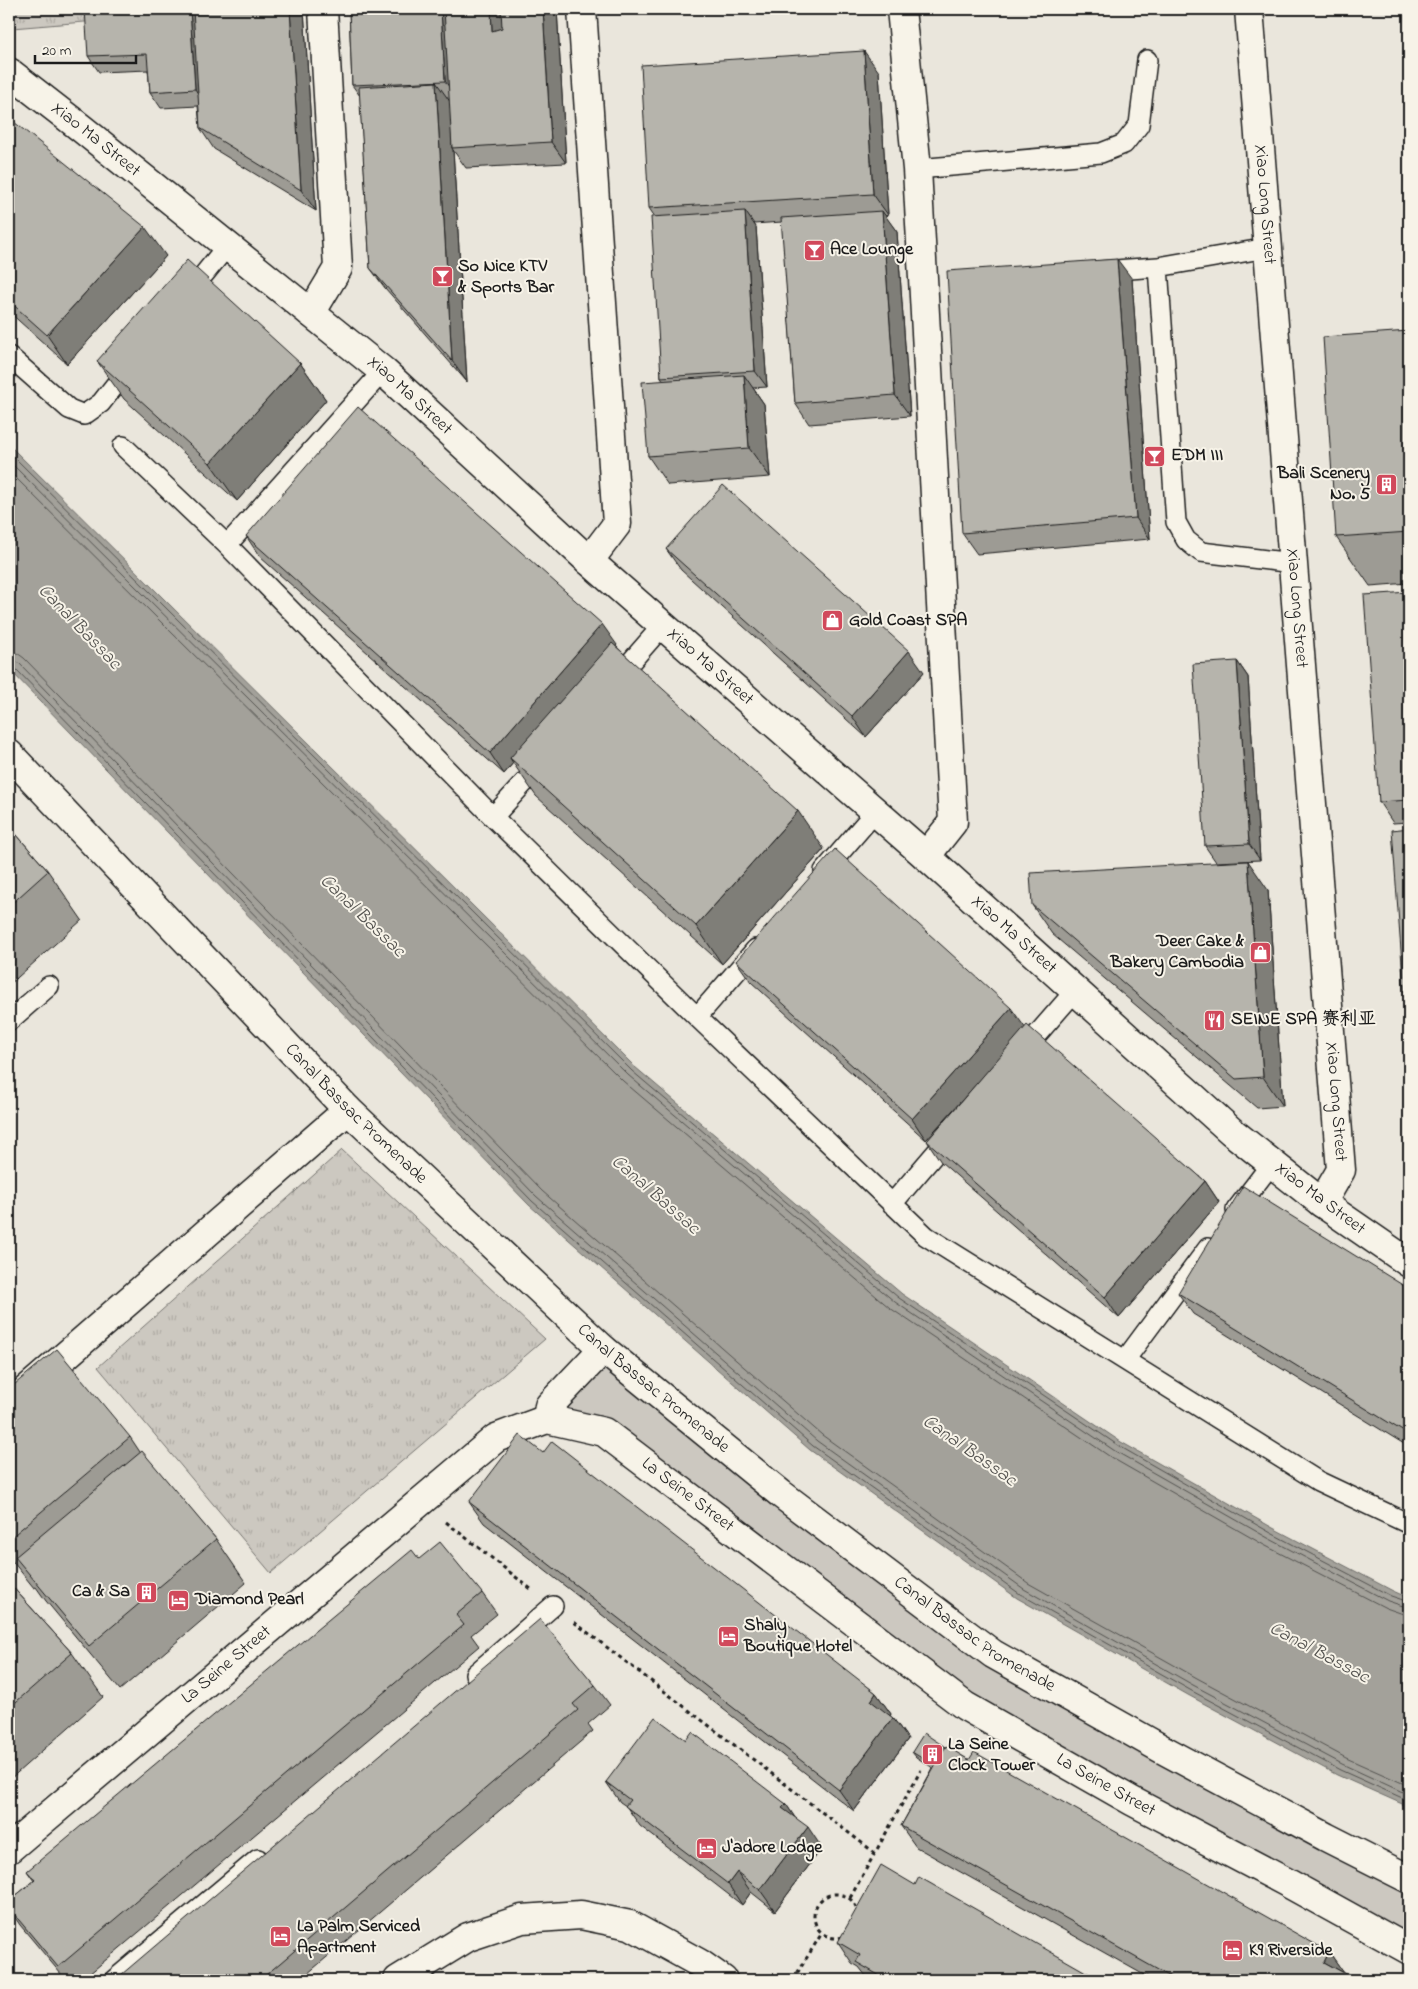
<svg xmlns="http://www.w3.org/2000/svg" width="1418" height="1989" font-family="'Indie Flower','LXGW WenKai TC',sans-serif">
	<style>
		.grass { fill: url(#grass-tufts); stroke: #74726e }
		.garden { fill: #ccc8c0; stroke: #74726e }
		.water { fill: #a3a19a; stroke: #6d6c68 }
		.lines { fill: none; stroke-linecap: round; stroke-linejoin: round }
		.shore { stroke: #52514e; stroke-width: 1 }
		.service-casing { stroke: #1c1c1c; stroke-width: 22 }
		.pedestrian-casing { stroke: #1c1c1c; stroke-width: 31 }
		.minor-casing { stroke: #1c1c1c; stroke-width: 31 }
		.tertiary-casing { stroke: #1c1c1c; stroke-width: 31 }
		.secondary-casing { stroke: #1c1c1c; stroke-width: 31 }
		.path { stroke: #1c1c1c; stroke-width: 3; stroke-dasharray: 4 4; stroke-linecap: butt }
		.service { stroke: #f7f3e8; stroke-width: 19 }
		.pedestrian { stroke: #f7f3e8; stroke-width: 28 }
		.minor { stroke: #f7f3e8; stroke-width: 28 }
		.tertiary { stroke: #f7f3e8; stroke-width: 28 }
		.secondary { stroke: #f7f3e8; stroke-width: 28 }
		.wall { fill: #9d9b94; stroke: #1c1c1c }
		.shaded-wall { fill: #7f7e78; stroke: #1c1c1c }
		.building { fill: #b6b4ac; stroke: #1c1c1c }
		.labels { text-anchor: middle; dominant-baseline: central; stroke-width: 4; stroke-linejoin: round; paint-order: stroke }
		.street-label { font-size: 18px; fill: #1c1c1c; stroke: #f7f3e8 }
		.poi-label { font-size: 18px; font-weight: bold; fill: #1c1c1c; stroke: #f7f3e8; text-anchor: start }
		.water-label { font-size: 19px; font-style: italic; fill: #52514e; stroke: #f7f3e8 }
	</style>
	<defs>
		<pattern id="grass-tufts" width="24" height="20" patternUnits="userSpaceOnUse" patternTransform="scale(1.25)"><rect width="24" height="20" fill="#ccc8c0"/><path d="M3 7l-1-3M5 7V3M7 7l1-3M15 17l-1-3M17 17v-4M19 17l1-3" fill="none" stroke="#afaba4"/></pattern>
	</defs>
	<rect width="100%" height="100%" fill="#eae6dc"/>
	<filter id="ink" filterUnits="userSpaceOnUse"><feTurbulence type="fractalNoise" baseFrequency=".02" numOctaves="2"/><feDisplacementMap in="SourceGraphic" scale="10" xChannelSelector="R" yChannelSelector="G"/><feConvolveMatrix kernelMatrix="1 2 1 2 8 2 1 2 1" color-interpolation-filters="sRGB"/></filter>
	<g filter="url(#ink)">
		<path class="grass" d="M9 9H193V13L12 28 9 25Z
			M342 1150 545 1339 271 1573 98 1367Z"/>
		<path class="garden" d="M603 1349 993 1654 1409 1879V1950L965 1706 549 1406Z"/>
		<path class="water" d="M9 445 635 1067 902 1294 1121 1442 1273 1528 1393 1591 1409 1598V1807L1337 1775 1188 1695 1017 1598 810 1450 529 1205 9 669Z"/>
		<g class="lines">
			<path class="shore" d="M9 452 632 1071 899 1298 1119 1446 1271 1533 1391 1596 1409 1602
				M9 461 628 1075 895 1302 1115 1451 1268 1538 1388 1601 1409 1608
				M9 471 623 1081 890 1308 1112 1458 1264 1545 1386 1608 1409 1616
				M9 652 17 653 24 658 542 1191 822 1435 1028 1583 1197 1678 1346 1758 1409 1786
				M9 659 19 663 536 1196 817 1441 1024 1589 1193 1685 1342 1764 1409 1795
				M9 666 15 668 532 1201 813 1446 1020 1594 1190 1690 1340 1770 1409 1801"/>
			<defs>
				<path id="service" d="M917 169 1101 153 1124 144 1139 125 1147 60
					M1267 248 1158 267 1176 522 1186 540 1201 552 1293 563
					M1101 271 1158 267
					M188 294 227 246
					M9 356 69 409 84 415 101 403 130 366
					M123 446 227 545 493 817 697 1017 926 1236 1318 1481 1409 1524
					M227 545 383 371
					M615 680 663 625
					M493 817 542 763
					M824 871 875 812
					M697 1017 756 949
					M9 1021 49 986
					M1020 1054 1075 991
					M892 1204 952 1134
					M1236 1210 1272 1163
					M1125 1360 1208 1248
					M475 1674 553 1606
					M114 1980 258 1859"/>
				<g id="pedestrian">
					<path id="s1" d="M9 754 348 1110 603 1349 781 1494 993 1654 1162 1749 1326 1837 1409 1879"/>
					<path d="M547 1419 549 1406 603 1349"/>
				</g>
				<g id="minor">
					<path d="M582 9 617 524 589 561"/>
					<path d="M901 9 917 169 953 822 926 856"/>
					<path d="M311 313 338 268 323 9"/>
					<path d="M9 1405 348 1110"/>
					<path id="s2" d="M9 1849 496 1438 547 1419 604 1432 965 1706 1132 1801 1286 1882 1409 1950"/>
				</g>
				<g id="tertiary">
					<path id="s3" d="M9 72 81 128 383 371 589 561 926 856 1231 1131 1322 1203"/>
					<path d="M398 1980 468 1937 522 1919 581 1915 630 1925 699 1963 723 1980"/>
				</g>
				<g id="secondary">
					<path id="s4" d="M1249 9 1341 1170 1322 1203 1409 1263"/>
				</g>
			</defs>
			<use href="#service" class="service-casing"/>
			<use href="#pedestrian" class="pedestrian-casing"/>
			<use href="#minor" class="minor-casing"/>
			<use href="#tertiary" class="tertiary-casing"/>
			<use href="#secondary" class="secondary-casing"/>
			<path class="path" d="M446 1522 531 1589
				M574 1622 875 1853
				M814 1916a22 22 0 1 1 44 0a22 22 0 1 1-44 0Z
				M850 1898 921 1770
				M793 1980 822 1933"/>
			<use href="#service" class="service"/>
			<use href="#pedestrian" class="pedestrian"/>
			<use href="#minor" class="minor"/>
			<use href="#tertiary" class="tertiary"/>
			<use href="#secondary" class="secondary"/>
		</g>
		<path class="wall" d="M304 9 316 211 214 149 200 128 198 106 161 108 150 92 148 70 99 72 88 56Z
			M349 9H557L566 163 466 168 453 150 467 382 385 288 370 268 360 96 352 85Z
			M1144 9H1170L1169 11Z
			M879 72 888 215 885 216 897 232 910 416 809 424 795 403 782 222 754 224 756 227 767 387 753 388 764 404 770 477 668 485 648 456 664 381 661 377 655 217 649 208Z
			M9 118 166 256 67 364 9 312Z
			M1132 279 1150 539 977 554 962 533Z
			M1409 331V583L1370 586 1336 537Z
			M97 361 300 363 326 400 237 501 124 399Z
			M246 536 617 645 616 646 824 849 722 964 536 796 513 763 504 774 260 557Z
			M666 549 924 672 866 737 681 570Z
			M1409 592V822L1393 823 1379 802Z
			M1237 661 1248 677 1260 860 1216 862 1205 846Z
			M9 826 48 871 82 920 9 985Z
			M1268 890 1283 1106 1257 1108 1052 934 1032 905Z
			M736 961 1025 1028 1205 1181 1219 1202 1119 1318 941 1162 927 1141 959 1104 926 1140 751 982Z
			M1409 1289V1447L1193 1314 1178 1293Z
			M9 1389 130 1437 140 1452 216 1539 246 1583 120 1690 46 1601 36 1587 34 1588 9 1557Z
			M543 1453 876 1693 891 1714 890 1716 893 1718 908 1739 854 1811 484 1523 469 1502Z
			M9 1583 72 1653 103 1697 9 1780Z
			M482 1593 497 1614 471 1635 479 1646 82 1980H66L20 1925 9 1909V1901L34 1881 27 1871Z
			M595 1685 610 1705 588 1724 593 1731 300 1980H115Z
			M686 1740 786 1804 795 1818 822 1848 775 1911 751 1892 742 1905 640 1826 626 1806 620 1802 606 1782Z
			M945 1747 1329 1952 1343 1972 1355 1980H1153L916 1847 901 1826 933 1768 916 1757 912 1752Z
			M915 1885 1100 1980H869L859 1967 852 1963 838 1942Z"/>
		<path class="shaded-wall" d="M190 9H194L206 106 195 89Z
			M290 9H304L316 211 301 190Z
			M441 9H452L456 97 445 81Z
			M491 9H505L507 52 492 31Z
			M543 9H557L566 163 551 142Z
			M864 51 879 72 888 215 873 194Z
			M436 82 451 103 452 148 453 150 467 382 452 361Z
			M745 211 756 227 767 387 755 371Z
			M882 211 897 232 910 416 895 395Z
			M145 227 166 256 67 364 47 335Z
			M1117 259 1132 279 1150 539 1136 518Z
			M300 363 326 400 237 501 210 463Z
			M744 375 764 404 770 477 749 448Z
			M602 624 617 645 514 762 510 758 513 763 504 774 490 753Z
			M909 651 924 672 866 737 852 716Z
			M1237 661 1248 677 1260 860 1249 844Z
			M798 811 824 849 722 964 696 926Z
			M1248 861 1268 890 1283 1106 1263 1077Z
			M1011 1008 1026 1029 926 1140 912 1119Z
			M1205 1181 1219 1202 1119 1318 1105 1297Z
			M876 1693 891 1714 886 1722 871 1701Z
			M893 1718 908 1739 854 1811 839 1790Z
			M786 1804 800 1825 782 1808Z
			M808 1827 822 1848 775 1911 760 1890Z
			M737 1872 751 1892 742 1905 728 1884Z
			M1329 1952 1344 1973 1324 1962Z"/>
		<path class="building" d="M85 9H190L195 89 150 92 147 54 88 56Z
			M193 9H290L301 190 200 128Z
			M349 9H441L445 81 352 85Z
			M444 9H491L492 31 502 28 501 9H543L551 142 452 148Z
			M864 51 873 194 649 208 641 65Z
			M436 82 452 361 370 268 359 87Z
			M9 118 145 227 47 335 9 301Z
			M745 211 755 371 661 377 651 217Z
			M882 211 895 395 795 403 781 218Z
			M1117 259 1136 518 962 533 947 271Z
			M187 260 300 363 210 463 97 361Z
			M1409 331V532L1336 537 1323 337Z
			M744 375 749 448 648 456 642 382Z
			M358 407 602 624 490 753 246 536Z
			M723 485 909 651 852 716 666 549Z
			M1409 592V800L1379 802 1364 595Z
			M612 643 798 811 696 926 510 758Z
			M1237 661 1249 844 1205 846 1193 664Z
			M9 826 48 871 9 906Z
			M1409 828V1031H1407L1392 830Z
			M835 849 1011 1008 912 1119 736 961Z
			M1248 861 1263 1077 1236 1079 1032 905 1030 873Z
			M1027 1025 1205 1181 1105 1297 927 1141Z
			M1243 1186 1409 1289V1435L1178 1293Z
			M57 1349 130 1437 9 1539V1389Z
			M520 1435 543 1453 552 1441 876 1693 871 1701 893 1718 839 1790 469 1502Z
			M142 1451 216 1539 89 1646 15 1557Z
			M440 1542 482 1593 456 1615 464 1625 58 1967 9 1908V1901L35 1880 27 1871 412 1550 419 1559Z
			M9 1583 72 1653 9 1708Z
			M540 1619 595 1685 573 1704 578 1710 260 1980H115Z
			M655 1717 686 1740 692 1732 786 1804 782 1808 808 1827 760 1890 737 1872 728 1884 625 1806 630 1800 606 1782Z
			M924 1733 945 1747 933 1765 912 1752Z
			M946 1746 969 1760 974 1752 1329 1952 1324 1962 1353 1978 1352 1980H1176L901 1826Z
			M881 1865 915 1885 919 1877 1100 1980H887L856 1962 860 1955 838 1942Z"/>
	</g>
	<defs>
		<symbol id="bar-square" viewBox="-11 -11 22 22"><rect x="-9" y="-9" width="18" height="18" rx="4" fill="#d1495b" stroke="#f7f3e8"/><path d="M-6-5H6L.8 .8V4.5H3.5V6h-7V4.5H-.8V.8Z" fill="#fff"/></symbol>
		<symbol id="building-square" viewBox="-11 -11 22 22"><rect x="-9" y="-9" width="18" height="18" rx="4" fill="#d1495b" stroke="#f7f3e8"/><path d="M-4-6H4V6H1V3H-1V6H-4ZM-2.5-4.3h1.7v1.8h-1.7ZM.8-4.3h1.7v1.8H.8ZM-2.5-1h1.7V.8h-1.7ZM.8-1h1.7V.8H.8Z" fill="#fff"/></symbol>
		<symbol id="shop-square" viewBox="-11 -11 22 22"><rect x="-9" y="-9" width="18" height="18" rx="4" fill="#d1495b" stroke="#f7f3e8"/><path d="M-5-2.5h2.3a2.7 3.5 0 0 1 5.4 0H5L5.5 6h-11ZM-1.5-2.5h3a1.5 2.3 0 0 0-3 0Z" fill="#fff"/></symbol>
		<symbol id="restaurant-square" viewBox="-11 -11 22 22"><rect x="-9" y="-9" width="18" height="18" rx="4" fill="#d1495b" stroke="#f7f3e8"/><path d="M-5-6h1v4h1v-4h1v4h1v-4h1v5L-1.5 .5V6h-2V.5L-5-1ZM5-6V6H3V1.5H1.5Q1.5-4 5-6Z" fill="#fff"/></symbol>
		<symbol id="hotel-square" viewBox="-11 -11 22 22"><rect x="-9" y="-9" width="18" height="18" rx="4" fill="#d1495b" stroke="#f7f3e8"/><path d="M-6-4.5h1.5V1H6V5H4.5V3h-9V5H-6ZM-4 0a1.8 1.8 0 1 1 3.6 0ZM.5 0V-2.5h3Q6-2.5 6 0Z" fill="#fff"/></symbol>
	</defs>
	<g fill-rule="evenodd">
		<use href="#bar-square" x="802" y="238" width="25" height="25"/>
		<use href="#bar-square" x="430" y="264" width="25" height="25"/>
		<use href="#bar-square" x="1142" y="444" width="25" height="25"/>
		<use href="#building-square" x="1374" y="472" width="25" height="25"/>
		<use href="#shop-square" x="820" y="608" width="25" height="25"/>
		<use href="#shop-square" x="1248" y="940" width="25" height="25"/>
		<use href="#restaurant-square" x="1202" y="1008" width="25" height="25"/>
		<use href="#building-square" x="134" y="1580" width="25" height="25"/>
		<use href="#hotel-square" x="166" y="1588" width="25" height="25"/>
		<use href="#hotel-square" x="716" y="1624" width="25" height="25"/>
		<use href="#building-square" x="920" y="1742" width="25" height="25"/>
		<use href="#hotel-square" x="694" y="1836" width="25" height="25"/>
		<use href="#hotel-square" x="268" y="1924" width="25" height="25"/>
		<use href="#hotel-square" x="1220" y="1938" width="25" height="25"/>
	</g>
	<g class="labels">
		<g class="street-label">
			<text stroke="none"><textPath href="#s3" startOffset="110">Xiao Ma Street</textPath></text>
			<text stroke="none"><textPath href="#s4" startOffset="196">Xiao Long Street</textPath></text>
			<text stroke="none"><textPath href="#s3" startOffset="515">Xiao Ma Street</textPath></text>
			<text stroke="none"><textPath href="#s4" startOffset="601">Xiao Long Street</textPath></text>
			<text stroke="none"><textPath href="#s3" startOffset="920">Xiao Ma Street</textPath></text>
			<text stroke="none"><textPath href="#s3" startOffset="1325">Xiao Ma Street</textPath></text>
			<text stroke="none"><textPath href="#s4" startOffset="1096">Xiao Long Street</textPath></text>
			<text stroke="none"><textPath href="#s1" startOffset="500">Canal Bassac Promenade</textPath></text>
			<text transform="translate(1320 1199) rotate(37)">Xiao Ma Street</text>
			<text stroke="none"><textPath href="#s1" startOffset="905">Canal Bassac Promenade</textPath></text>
			<text stroke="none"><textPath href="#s2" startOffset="855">La Seine Street</textPath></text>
			<text stroke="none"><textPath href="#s1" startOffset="1310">Canal Bassac Promenade</textPath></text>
			<text stroke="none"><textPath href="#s2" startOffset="285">La Seine Street</textPath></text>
			<text stroke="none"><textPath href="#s2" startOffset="1365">La Seine Street</textPath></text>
		</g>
		<g class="poi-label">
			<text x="830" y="250">Ace Lounge</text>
			<text x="458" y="267">So Nice KTV<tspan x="458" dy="21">&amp; Sports Bar</tspan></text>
			<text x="1171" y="456">EDM III</text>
			<text x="1370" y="474" text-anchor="end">Bali Scenery<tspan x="1370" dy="21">No. 5</tspan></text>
			<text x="849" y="621">Gold Coast SPA</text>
			<text x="1244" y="942" text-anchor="end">Deer Cake &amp;<tspan x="1244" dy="21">Bakery Cambodia</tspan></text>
			<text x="1231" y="1020">SEINE SPA 赛利亚</text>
			<text x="130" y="1592" text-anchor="end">Ca &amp; Sa</text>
			<text x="195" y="1600">Diamond Pearl</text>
			<text x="744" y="1626">Shaly<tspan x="744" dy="21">Boutique Hotel</tspan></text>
			<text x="948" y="1745">La Seine<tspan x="948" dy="21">Clock Tower</tspan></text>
			<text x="722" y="1848">J'adore Lodge</text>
			<text x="297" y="1927">La Palm Serviced<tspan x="297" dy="21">Apartment</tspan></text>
			<text x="1249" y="1951">K9 Riverside</text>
		</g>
		<g class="water-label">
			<text transform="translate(79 627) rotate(46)">Canal Bassac</text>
			<text transform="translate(362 916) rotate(44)">Canal Bassac</text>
			<text transform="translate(655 1195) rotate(41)">Canal Bassac</text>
			<text transform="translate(969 1451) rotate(35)">Canal Bassac</text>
			<text transform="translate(1319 1653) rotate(28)">Canal Bassac</text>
		</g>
	</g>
	<rect width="1418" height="1989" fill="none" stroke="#f7f3e8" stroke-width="30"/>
	<rect x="15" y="15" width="1388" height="1959" fill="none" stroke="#1c1c1c" stroke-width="2" filter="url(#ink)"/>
	<path d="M35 55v8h101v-8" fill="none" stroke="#1c1c1c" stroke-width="2.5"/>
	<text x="42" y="55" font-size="15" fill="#1c1c1c" stroke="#f7f3e8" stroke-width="4" paint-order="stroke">20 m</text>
</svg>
